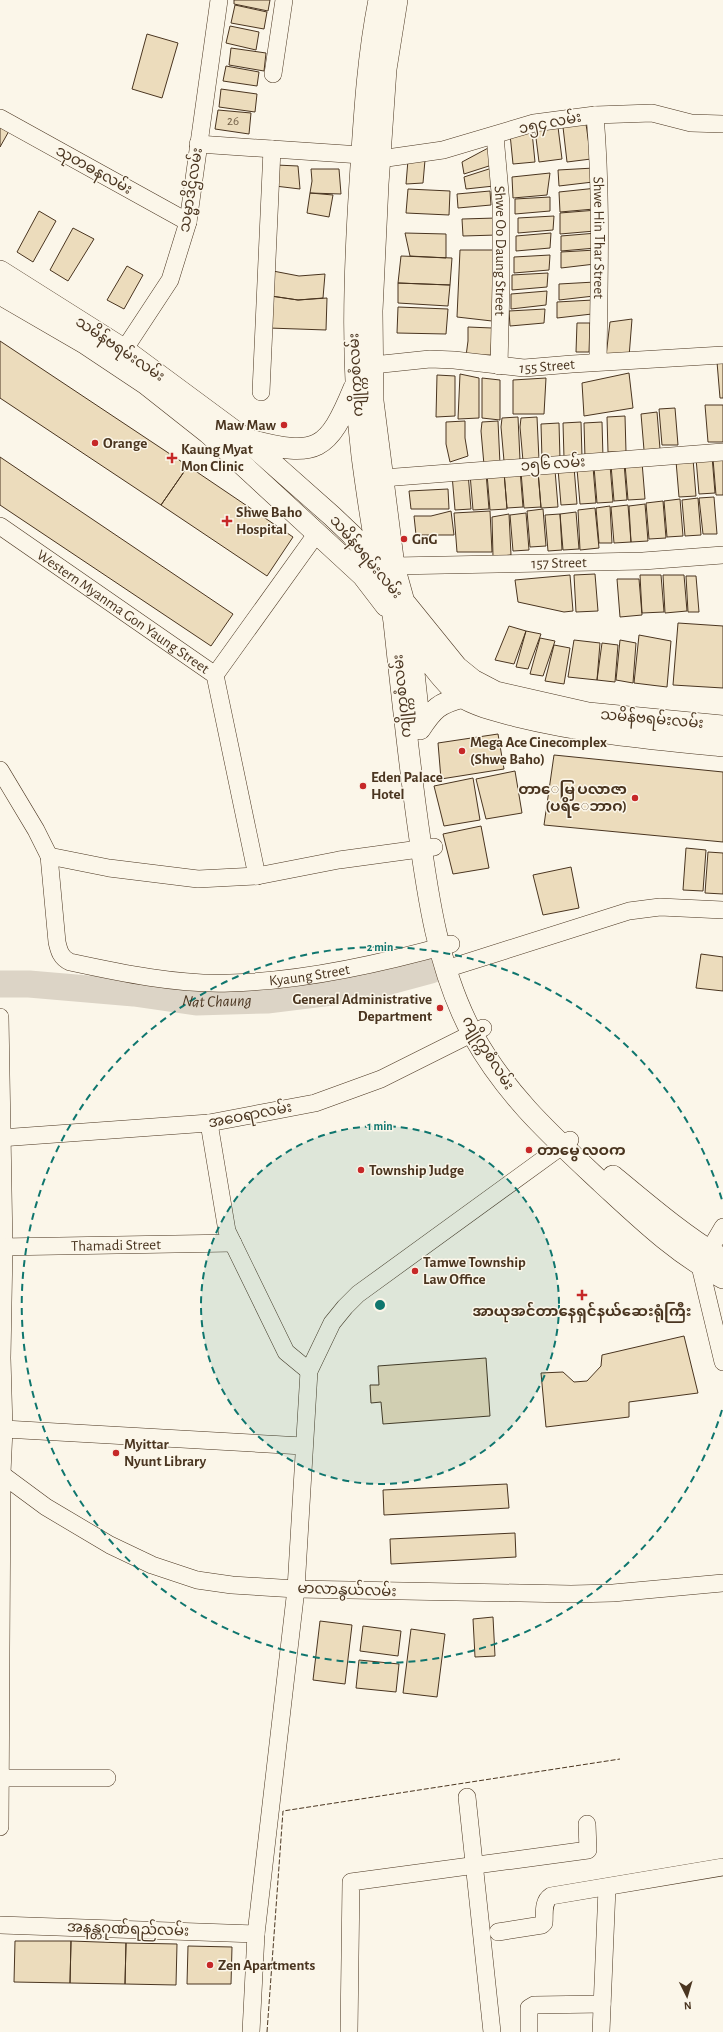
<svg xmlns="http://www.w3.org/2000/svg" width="723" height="2032" font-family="'Alegreya Sans','Noto Sans Myanmar',sans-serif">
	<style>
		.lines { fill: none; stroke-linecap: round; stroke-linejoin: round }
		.river { stroke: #dcd4c6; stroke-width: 27 }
		.building { fill: #ecdcbc; stroke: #4a3520 }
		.minor-casing { stroke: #4a3520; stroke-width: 18 }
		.major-casing { stroke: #4a3520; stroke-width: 22 }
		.minor { stroke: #fbf6e9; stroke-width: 17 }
		.major { stroke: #fbf6e9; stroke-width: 21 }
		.fence { stroke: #4a3520; stroke-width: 1; stroke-dasharray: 5 2; stroke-linecap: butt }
		.ring { fill: none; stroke: #0f766e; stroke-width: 2; stroke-dasharray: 7 5 }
		.poi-dot { fill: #c62828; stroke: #fbf6e9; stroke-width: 1.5 }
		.labels { text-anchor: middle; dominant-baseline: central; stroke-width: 3; stroke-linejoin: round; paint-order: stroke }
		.number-label { font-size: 13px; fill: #725f47 }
		.street-label { font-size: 15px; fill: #4a3520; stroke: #fbf6e9 }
		.poi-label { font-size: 15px; font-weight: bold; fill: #4a3520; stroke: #fbf6e9; text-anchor: start }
		.water-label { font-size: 16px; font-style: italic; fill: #4a3520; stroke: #fbf6e9 }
		.centre { fill: #0f766e; stroke: #fbf6e9; stroke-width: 2 }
		.ring-label { font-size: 12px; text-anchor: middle; font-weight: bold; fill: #0f766e; stroke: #fbf6e9; stroke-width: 3; stroke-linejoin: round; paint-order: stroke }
	</style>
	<rect width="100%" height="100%" fill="#fbf6e9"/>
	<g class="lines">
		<path class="river" id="s1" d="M0 984H29L134 993 196 1002 267 1000 364 988 431 970"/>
	</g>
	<path class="building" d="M234 0H270L268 11 234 4Z
		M235 5 267 12 264 29 231 23Z
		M230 26 259 32 256 50 226 43Z
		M147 34 178 43 162 98 132 89Z
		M231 48 266 53 264 71 229 65Z
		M226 66 259 72 257 86 223 81Z
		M221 89 257 94 255 112 219 107Z
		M218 110 251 113 249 134 215 129Z
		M586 124 591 159 567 162 563 127Z
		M0 126 9 131 0 147Z
		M558 127 562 159 539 162 535 130Z
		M532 132 535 162 513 164 510 134Z
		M490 147 492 165 464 174 462 162Z
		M408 160H425L423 183 406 184Z
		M276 165 298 166 300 189 275 186Z
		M492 168 494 186 466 189 464 177Z
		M594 168 593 182 559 186 558 170Z
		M311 169H339L341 194 310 193 312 181Z
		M550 173 547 195 513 198 512 177Z
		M597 188 594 209 560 212 559 192Z
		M408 189 450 191 449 215 406 213Z
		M490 191 491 205 458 208 457 194Z
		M310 193 333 195 329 217 307 213Z
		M550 197V211L515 214V199Z
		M597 210 595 231 560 234V213Z
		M39 211 56 221 33 262 17 252Z
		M554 216 553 230 518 233V218Z
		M496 218 497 235 463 236 462 219Z
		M73 228 94 239 68 281 50 270Z
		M405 233 446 234V258L410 256Z
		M551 233 550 248 516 251V236Z
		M597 233 596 248 561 251V236Z
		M460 250H497L492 321 457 317Z
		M596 250 595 264 561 268V252Z
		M550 255 549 270 514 273V257Z
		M401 256 452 258 450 285 398 283Z
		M127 266 143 275 124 309 107 300Z
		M273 271 299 276 325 274 323 298 298 300 271 296Z
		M548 273 547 287 512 290V275Z
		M595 282 594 296 559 300V284Z
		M398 283 450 285 448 306 398 303Z
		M547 291 546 305 511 309V294Z
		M271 296 298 300 327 298 326 330 269 328Z
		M593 300 592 314 557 318V302Z
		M398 307 448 309 446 334 397 333Z
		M545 309 544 323 510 326 509 311Z
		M632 319 629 357 606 356 610 322Z
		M577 323H590L589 352H576Z
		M468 327 492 328 491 355 466 356 468 341Z
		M0 341 188 466 161 505 0 398Z
		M717 362H723V398H720Z
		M629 373 633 408 584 416 582 383Z
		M460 374 479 378V418L458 419Z
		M437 375 455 376V416L436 417Z
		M482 378 500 380V420L482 418Z
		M546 378 544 414H513V380Z
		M705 405H723V442H708Z
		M675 408 678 445H662L659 409Z
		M657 412 660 449 644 450 641 414Z
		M625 416 626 452H608L607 417Z
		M518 417 520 460 504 461 501 427 502 418Z
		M537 417 539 460 523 461 520 427 521 418Z
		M465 421V438L468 456 450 462 446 444V422Z
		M498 421 500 464 484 465 481 431 482 422Z
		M581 422 582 457 564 458 563 423Z
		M602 422 603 458H585L584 423Z
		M559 423 560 459H542L541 424Z
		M712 456 715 493 699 494 696 458Z
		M0 457 233 614 211 646 0 505Z
		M723 458V495H716L713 459Z
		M693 459 696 496 679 497 676 461Z
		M642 462 645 499 628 500 625 464Z
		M624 463 627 500 614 501 611 465Z
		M610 465 613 502 597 503 594 467Z
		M188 466 293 537 267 576 161 505Z
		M574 467 577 504 561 505 558 469Z
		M593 467 596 503 580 504 577 469Z
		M520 470 523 507 507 508 504 472Z
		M555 470 558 507 541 508 538 472Z
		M538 471 541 507 524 508 521 472Z
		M504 472 507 509 490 510 487 474Z
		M468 473 471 509 455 510 452 475Z
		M486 473 489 509 473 510 470 474Z
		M448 489 449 509H411L409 491Z
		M714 497 717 534H703L699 498Z
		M698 498 701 535 685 536 682 500Z
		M680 499 683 536 667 537 664 501Z
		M663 501 666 538 649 539 646 503Z
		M645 504 648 541 631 542 629 506Z
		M628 505 631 542 614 543 611 507Z
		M610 506 612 543H599L596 508Z
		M595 508 599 548 580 550 578 510Z
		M543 509 546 546 530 547 527 511Z
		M451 511 454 535H416L414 516H431Z
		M490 511 492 552H457L454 513Z
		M576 512 579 549 563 550 560 514Z
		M526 513 529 550 513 551 510 515Z
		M509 514 511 555 493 557 492 517Z
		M560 514 562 550 548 551 545 515Z
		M595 574 598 611 576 612 574 575Z
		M570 575 573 611 564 612 518 602 515 580Z
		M640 575H661L664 612 642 613Z
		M663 575H684L687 611 665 613Z
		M686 576H696L699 612H688Z
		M617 579H639L642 615 620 617Z
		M678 623 723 626V688L673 685Z
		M509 626 526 631 514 664 495 660Z
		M526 631 541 634 528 669 516 667Z
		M639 635 671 641 667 687 634 683Z
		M540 638 555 641 543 676 530 674Z
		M574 640 600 643 597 680 568 677Z
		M620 640 636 643 633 683 616 680Z
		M602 643 618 645 615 682 597 680Z
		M554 645 570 648 564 684 545 681Z
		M498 734 504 769 441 779 438 743Z
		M554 755 723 772V842L544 825Z
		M515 771 522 813 486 819 476 779Z
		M473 778 480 820 444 826 434 786Z
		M481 826 489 868 453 874 443 834Z
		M686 848 706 850 703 891 683 890Z
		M708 852 723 853V894L705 893Z
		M571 867 579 908 543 915 533 875Z
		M701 954 723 957V991L696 988Z
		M684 1336 698 1393 629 1402V1417L546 1427 541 1373 563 1372 574 1382 587 1381 601 1366 602 1355Z
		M486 1358 490 1416 383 1424 381 1402 371 1403 370 1385H379L378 1366Z
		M507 1484 509 1508 384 1515 383 1490Z
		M515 1533 516 1557 391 1564 390 1539Z
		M493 1617 495 1656 475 1657 473 1619Z
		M320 1621 352 1625 345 1684 313 1680Z
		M363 1626 401 1631 398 1656 360 1651Z
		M411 1629 445 1634 437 1697 403 1693Z
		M359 1660 399 1664 396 1692 356 1688Z
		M15 1941H71L70 1983 14 1982Z
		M71 1941 126 1943 125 1984 70 1983Z
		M126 1943 177 1944 176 1985 125 1984Z
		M188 1946 232 1947 231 1984H187Z"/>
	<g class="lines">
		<defs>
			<g id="minor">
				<path d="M273 74 284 0"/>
				<path id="s2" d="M595 115C602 197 599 279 598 362"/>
				<path d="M0 118 188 222"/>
				<path id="s3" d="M495 136 501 204V284L499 366"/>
				<path d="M198 144 361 155"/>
				<path d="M380 159 443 150 534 123 595 115 652 113 691 123 723 124"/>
				<path d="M118 359 170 280 188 222 219 0"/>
				<path id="s4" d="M373 365 430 359 454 360 524 368 572 364 723 355"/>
				<path d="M261 392 272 149"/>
				<path d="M383 478 723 452"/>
				<path id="s5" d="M0 526 215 675 257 876"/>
				<path id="s6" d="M394 566 643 561 723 555"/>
				<path d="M215 675 317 533"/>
				<path id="s7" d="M0 770 36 830 49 856 57 942C59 951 61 958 70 962 121 973 178 985 230 983 304 981 380 964 451 944"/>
				<path d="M49 856 109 868 198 879 257 876 339 860 434 847"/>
				<path d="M446 969 629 911 660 907 723 910"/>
				<path d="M0 1017 4 1247 2 1358 4 1429 2 1473 0 1827"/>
				<path d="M209 1123 227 1231 286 1352 309 1371"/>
				<path d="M0 1138 209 1123 315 1103 381 1079 483 1028"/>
				<path d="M723 1227 700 1266 723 1362"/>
				<path id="s8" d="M0 1247 233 1243"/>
				<path d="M4 1429 303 1446"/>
				<path d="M0 1473 46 1507 110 1545 152 1565 197 1580 232 1585 296 1589 571 1594 613 1593 723 1583"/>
				<path d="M1 1778H107"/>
				<path d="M467 1797 492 2032"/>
				<path d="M0 1925 256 1934"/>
				<path d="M498 1932 542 1925 544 1923C545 1914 542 1902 551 1896L723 1867"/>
				<path d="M251 2032 256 1934 296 1589 309 1371 332 1323 345 1307 358 1294 570 1140"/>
				<path d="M349 2032 351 1882 588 1850 587 1824"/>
				<path d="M529 2032V2008L534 2005 602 2004"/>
				<path d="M601 2032 607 1888"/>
			</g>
			<path id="major" d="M379 0C367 60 364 121 360 182 354 274 351 365 362 456 367 493 372 531 380 567 384 586 392 603 394 622 401 687 408 753 417 818 427 891 437 969 473 1035 507 1096 552 1136 602 1183 640 1218 677 1254 723 1278
				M397 0 386 69 378 184 372 311 373 401 394 566 404 602 410 636 419 719
				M0 271 125 350 244 438 332 516 352 535 379 568
				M0 294 86 344 146 384 208 433 363 576 386 606
				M250 440C317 458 328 451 354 388
				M406 604 457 667 473 680 496 692 588 713 723 726
				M409 635C425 654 442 683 462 697 475 706 501 712 516 716 585 733 653 739 723 746
				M420 729C433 709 439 703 463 697
				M613 1176C648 1205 684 1236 723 1259"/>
		</defs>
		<use href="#minor" class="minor-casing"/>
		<use href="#major" class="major-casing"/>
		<use href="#minor" class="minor"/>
		<use href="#major" class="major"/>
		<path class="fence" d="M267 2032 283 1811 620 1759"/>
	</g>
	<circle cx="380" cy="1305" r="179" fill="#0f766e" fill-opacity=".12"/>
	<g class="ring">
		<circle cx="380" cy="1305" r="179"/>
		<path d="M722 1410A358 358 0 1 1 722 1200"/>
	</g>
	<g class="poi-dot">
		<circle cx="284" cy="425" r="4"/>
		<circle cx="95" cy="443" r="4"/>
		<path d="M170 452h4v4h4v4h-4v4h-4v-4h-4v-4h4z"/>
		<path d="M225 515h4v4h4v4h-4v4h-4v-4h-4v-4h4z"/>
		<circle cx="404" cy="539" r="4"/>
		<circle cx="462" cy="751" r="4"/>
		<circle cx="363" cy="786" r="4"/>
		<circle cx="635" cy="798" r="4"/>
		<circle cx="440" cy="1008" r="4"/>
		<circle cx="529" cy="1150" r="4"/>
		<circle cx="361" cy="1170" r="4"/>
		<circle cx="415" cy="1271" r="4"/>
		<path d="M580 1289h4v4h4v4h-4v4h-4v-4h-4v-4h4z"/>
		<circle cx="116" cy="1453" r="4"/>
		<circle cx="210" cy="1965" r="4"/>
	</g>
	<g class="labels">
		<g class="number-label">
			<text x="233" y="121">26</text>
		</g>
		<g class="street-label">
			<text transform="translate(550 123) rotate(-11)">၁၅၄ လမ်း</text>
			<text transform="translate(94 170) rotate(29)">သုတဓနလမ်း</text>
			<text transform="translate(191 190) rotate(-81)">သမ္မာဒိဌိလမ်း</text>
			<text stroke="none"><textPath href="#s2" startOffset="123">Shwe Hin Thar Street</textPath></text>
			<text stroke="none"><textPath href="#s3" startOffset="115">Shwe Oo Daung Street</textPath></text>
			<text transform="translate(120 349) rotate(34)">သမိန်ဗရမ်းလမ်း</text>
			<text stroke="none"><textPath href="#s4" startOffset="175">155 Street</textPath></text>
			<text transform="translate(356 375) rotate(-93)">ကျိုက္ကစံလမ်း</text>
			<text transform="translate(553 464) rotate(-4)">၁၅၆ လမ်း</text>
			<text transform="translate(366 557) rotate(50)">သမိန်ဗရမ်းလမ်း</text>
			<text stroke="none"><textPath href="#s6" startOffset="165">157 Street</textPath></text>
			<text stroke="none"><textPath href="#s5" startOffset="150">Western Myanma Gon Yaung Street</textPath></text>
			<text transform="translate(402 696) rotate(-96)">ကျိုက္ကစံလမ်း</text>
			<text transform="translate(652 719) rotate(5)">သမိန်ဗရမ်းလမ်း</text>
			<text stroke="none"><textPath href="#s7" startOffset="452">Kyaung Street</textPath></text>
			<text transform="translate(488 1053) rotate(58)">ကျိုက္ကစံလမ်း</text>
			<text transform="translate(250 1115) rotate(-11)">အဝေရာလမ်း</text>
			<text stroke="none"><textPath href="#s8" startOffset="116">Thamadi Street</textPath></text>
			<text transform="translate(347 1590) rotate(2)">မာလာနွယ်လမ်း</text>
			<text transform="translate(128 1929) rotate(2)">အနန္တဂုဏ်ရည်လမ်း</text>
		</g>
		<g class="poi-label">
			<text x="276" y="425" text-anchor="end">Maw Maw</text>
			<text x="103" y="443">Orange</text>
			<text x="181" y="449">Kaung Myat<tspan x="181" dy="17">Mon Clinic</tspan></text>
			<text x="236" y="512">Shwe Baho<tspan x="236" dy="17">Hospital</tspan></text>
			<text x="412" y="539">GnG</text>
			<text x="470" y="742">Mega Ace Cinecomplex<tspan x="470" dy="17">(Shwe Baho)</tspan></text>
			<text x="371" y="777">Eden Palace<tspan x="371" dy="17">Hotel</tspan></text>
			<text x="627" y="789" text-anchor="end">တာေမြ ပလာဇာ<tspan x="627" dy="17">(ပရိေဘာဂ)</tspan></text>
			<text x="432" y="999" text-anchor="end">General Administrative<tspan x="432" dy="17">Department</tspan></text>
			<text x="537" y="1150">တာမွေ လဝက</text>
			<text x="369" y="1170">Township Judge</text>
			<text x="423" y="1262">Tamwe Township<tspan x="423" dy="17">Law Office</tspan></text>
			<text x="582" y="1311" text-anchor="middle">အာယုအင်တာနေရှင်နယ်ဆေးရုံကြီး</text>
			<text x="124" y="1444">Myittar<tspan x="124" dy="17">Nyunt Library</tspan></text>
			<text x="218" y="1965">Zen Apartments</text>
		</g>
		<g class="water-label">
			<text stroke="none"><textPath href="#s1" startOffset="218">Nat Chaung</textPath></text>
		</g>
	</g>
	<circle cx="380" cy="1305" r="6" class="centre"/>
	<g class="ring-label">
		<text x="380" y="951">2 min</text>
		<text x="380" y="1130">1 min</text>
	</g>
	<g transform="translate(687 1996) rotate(175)" stroke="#fbf6e9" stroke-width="3" paint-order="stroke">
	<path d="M0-3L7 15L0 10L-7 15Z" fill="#4a3520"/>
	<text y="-6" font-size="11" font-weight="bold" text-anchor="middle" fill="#4a3520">N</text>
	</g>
</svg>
